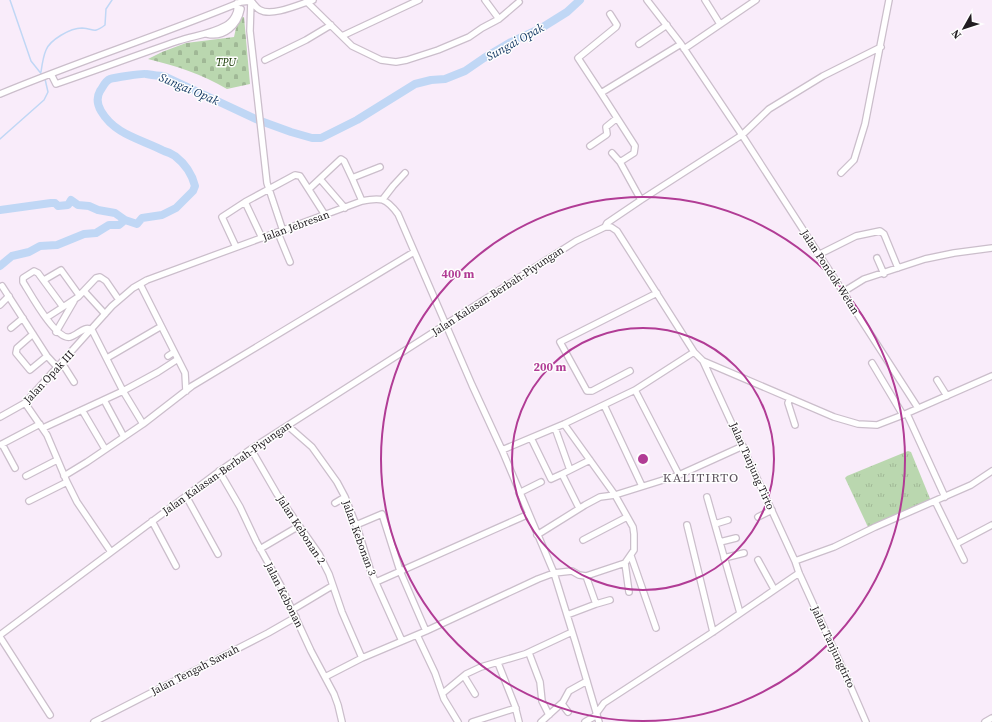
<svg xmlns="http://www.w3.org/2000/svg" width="992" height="722" font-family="'Source Serif 4',serif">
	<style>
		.grass { fill: url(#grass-tufts) }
		.cemetery { fill: url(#cemetery-stones) }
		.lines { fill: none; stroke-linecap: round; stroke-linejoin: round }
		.stream { stroke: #c0d7f5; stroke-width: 1.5 }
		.river { stroke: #c0d7f5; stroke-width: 8 }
		.minor-casing { stroke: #cbbecb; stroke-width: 8 }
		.minor { stroke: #fff; stroke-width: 5.5 }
		.ring { fill: none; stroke: #b13c95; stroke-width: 2 }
		.labels { text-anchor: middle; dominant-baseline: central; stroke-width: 3; stroke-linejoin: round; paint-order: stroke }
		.park-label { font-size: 11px; font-style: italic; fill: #163802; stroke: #fefefe }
		.street-label { font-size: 11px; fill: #211c21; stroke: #fefefe }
		.water-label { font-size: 12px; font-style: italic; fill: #0d335f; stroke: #fefefe }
		.quarter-label { font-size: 13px; letter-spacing: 1px; fill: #5d535e; stroke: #fefefe }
		.centre { fill: #b13c95; stroke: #fefefe; stroke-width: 2 }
		.ring-label { font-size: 12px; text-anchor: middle; font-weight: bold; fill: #b13c95; stroke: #fefefe; stroke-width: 3; stroke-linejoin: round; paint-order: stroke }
	</style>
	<defs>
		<pattern id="grass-tufts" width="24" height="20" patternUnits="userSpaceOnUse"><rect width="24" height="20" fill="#bad7af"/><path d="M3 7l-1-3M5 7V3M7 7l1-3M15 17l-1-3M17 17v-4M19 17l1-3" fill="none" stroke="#a0b896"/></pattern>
		<pattern id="cemetery-stones" width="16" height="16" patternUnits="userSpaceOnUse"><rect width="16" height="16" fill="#bad7af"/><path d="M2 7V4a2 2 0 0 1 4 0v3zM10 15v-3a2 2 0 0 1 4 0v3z" fill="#a0b896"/></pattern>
	</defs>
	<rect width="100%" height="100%" fill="#f9ecfa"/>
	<path class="grass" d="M908 451 911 452 931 501 868 527 845 478 847 476Z"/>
	<path class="cemetery" d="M242 17H244L250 84 227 89C202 74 176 66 148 59L162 52 186 43 234 37 236 28Z"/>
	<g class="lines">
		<path class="stream" d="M10 0 31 61 43 76
			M41 72C42 65 43 57 46 50 50 40 70 28 82 28 95 29 93 34 105 25L106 9 112 0
			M0 139 44 100 48 92 45 79"/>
		<path class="river" d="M0 210 51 203H55L58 206 68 205 71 200 78 205 89 206 98 210 115 213 125 220 137 224 142 218 162 215 176 208 193 191 195 186C192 174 184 163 175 156 172 154 168 152 164 151 141 139 115 135 101 111 97 104 96 98 100 91 103 87 105 81 110 79 113 78 143 73 146 74 152 75 158 76 164 76L258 120 291 132 312 138H321L357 120 415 84 431 80 445 79 465 71 484 58 511 42 543 27 567 12 580 0
			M0 266 12 256 29 252 40 246 57 245 84 234 96 233 109 225H119L125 220"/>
		<defs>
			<path id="minor" d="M251 0 250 31 267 183 283 231
				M485 0 499 19
				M647 0 681 44 742 135 918 408
				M705 0 720 24
				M251 1C254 4 256 8 260 10 272 17 300 4 313 0
				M307 2 352 46 381 60 396 62 407 60 438 50 469 37 482 28 499 19 519 2
				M207 34C224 38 238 25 241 9
				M342 36 419 0
				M639 44 667 25
				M684 49 756 0
				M265 60 306 40 331 25
				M51 74 56 84C97 70 137 55 178 41 193 36 211 34 225 26 233 22 239 12 237 3
				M601 93 578 58 616 27 617 25 610 14
				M0 94C79 61 161 35 241 2L251 1
				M590 146 606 135 607 134 606 127 617 118
				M612 153 620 162
				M841 173 854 160 865 124 889 0
				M320 179 345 208
				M309 189 341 159 344 161 352 178
				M383 199 393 186 405 173
				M641 200 620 162 634 153 635 146 601 93 681 44
				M362 201 352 178 380 167
				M245 202 262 238
				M605 227 607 223 641 200 742 135 769 109 823 76 881 47
				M278 233 290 262
				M236 247 222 217 245 202 295 175 300 176 302 179 325 215
				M818 255 856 236 880 231 884 234 898 268
				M877 258 884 274
				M44 280 61 270 79 295
				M140 284 185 373 186 391
				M2 286 47 356 58 368
				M84 291 105 314
				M843 292 864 279 925 259 954 253 992 248
				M0 305 9 296
				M46 318 63 307
				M11 328 23 318
				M56 332 74 301
				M33 334 17 348 16 353 30 370 47 356
				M168 356 174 352
				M107 358 160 327
				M703 361 795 561 799 573 846 676 866 722
				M62 363 74 382
				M872 363 903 415
				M630 371 592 391H587L560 342 657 293
				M937 380 947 396
				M635 390 679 475
				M790 398 788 403 795 425
				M104 400 124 437
				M25 403 47 435 67 482 77 502 111 552
				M604 405 642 486
				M82 410 105 449
				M907 414 945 497
				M0 417 25 403 112 306 133 288 147 280 362 201C381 197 386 198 398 214L472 385 502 450 554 573 576 644 599 722
				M143 424 123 391 158 372 178 359
				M288 426 312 447 337 482 345 497 358 530 371 572 402 641
				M43 428 123 391 92 330C84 325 78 335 70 337 56 341 30 293 23 282V278L34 271 38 273 63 307 78 297 96 278 100 277 106 281 119 300
				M555 428 570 470
				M531 438 551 479 562 474
				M2 444 15 468
				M0 445 40 424
				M251 449 277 494 319 554 329 574 342 612 362 658
				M502 450 564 424 635 390 694 352
				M219 471 240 507 256 541 281 586 311 651 334 694 338 705 342 722
				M26 476 57 460
				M64 476 87 462 143 424 192 386 414 252
				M519 493 541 482
				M186 496 218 554
				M707 497 740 613
				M29 501 67 482
				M935 501 964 560
				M335 503 345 497
				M579 508 562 474 590 460
				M758 517 772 510
				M152 521 176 566
				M715 524 728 520
				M356 525 382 514 400 571 426 631
				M687 525 713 632
				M537 535 585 505 600 497 615 495 679 475 743 446
				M583 540 627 517
				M720 542 736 538
				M956 544 992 525
				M260 549 299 526
				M631 556 656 628
				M724 558 744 553
				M758 560 774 589
				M795 561 834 547 875 527 971 485 992 471
				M625 563 629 592
				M376 582 529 514
				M596 604 610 600
				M292 610 332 586
				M567 615 596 604 586 576
				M0 635 217 473 251 449 576 241 605 227H611L617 231 694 352 703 361 834 417 858 424 877 425 903 415 992 376
				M417 635 435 673 444 699 458 722
				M0 637 50 715
				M529 653 540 682 542 701 549 715
				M498 663 515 706 519 722
				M464 676 475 694
				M325 677 362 658 426 631 538 579 554 573 572 571 579 575 586 576 625 563 634 550V534L633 527 615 495 564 424
				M443 693 466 674 481 667 525 654 572 632
				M562 704 568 712
				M596 714 604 703 713 632 799 573
				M94 722 268 633 296 617
				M472 722 516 708
				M541 722 563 702 569 691 587 681
				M585 722 597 715
				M985 722 992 718"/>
		</defs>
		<use href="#minor" class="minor-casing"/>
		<use href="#minor" class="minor"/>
	</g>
	<g class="ring">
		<circle cx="643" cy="459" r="131"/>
		<circle cx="643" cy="459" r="262"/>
	</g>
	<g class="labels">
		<g class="park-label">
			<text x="226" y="62">TPU</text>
		</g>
		<g class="street-label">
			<text transform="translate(296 226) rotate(-20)">Jalan Jebresan</text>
			<text transform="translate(830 272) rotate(57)">Jalan Pondok Wetan</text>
			<text transform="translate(498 291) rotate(-33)">Jalan Kalasan-Berbah-Piyungan</text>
			<text transform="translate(49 377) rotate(-47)">Jalan Opak III</text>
			<text transform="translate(752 466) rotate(66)">Jalan Tanjung Tirto</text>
			<text transform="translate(227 468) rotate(-35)">Jalan Kalasan-Berbah-Piyungan</text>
			<text transform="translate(301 530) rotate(57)">Jalan Kebonan 2</text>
			<text transform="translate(359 538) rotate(70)">Jalan Kebonan 3</text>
			<text transform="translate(284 595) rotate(63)">Jalan Kebonan</text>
			<text transform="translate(833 647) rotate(65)">Jalan Tanjungtirto</text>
			<text transform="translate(195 670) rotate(-27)">Jalan Tengah Sawah</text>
		</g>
		<g class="water-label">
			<text transform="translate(515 42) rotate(-29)">Sungai Opak</text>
			<text transform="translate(189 89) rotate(23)">Sungai Opak</text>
		</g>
		<g class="quarter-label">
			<text x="701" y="477">KALITIRTO</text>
		</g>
	</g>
	<circle cx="643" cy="459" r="6" class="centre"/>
	<g class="ring-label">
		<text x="458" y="278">400 m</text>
		<text x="550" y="371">200 m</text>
	</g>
	<g transform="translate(964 28) rotate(231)" stroke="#fefefe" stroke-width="3" paint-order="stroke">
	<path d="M0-3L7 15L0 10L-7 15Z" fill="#211c21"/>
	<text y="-6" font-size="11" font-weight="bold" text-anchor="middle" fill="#211c21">N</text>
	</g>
</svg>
